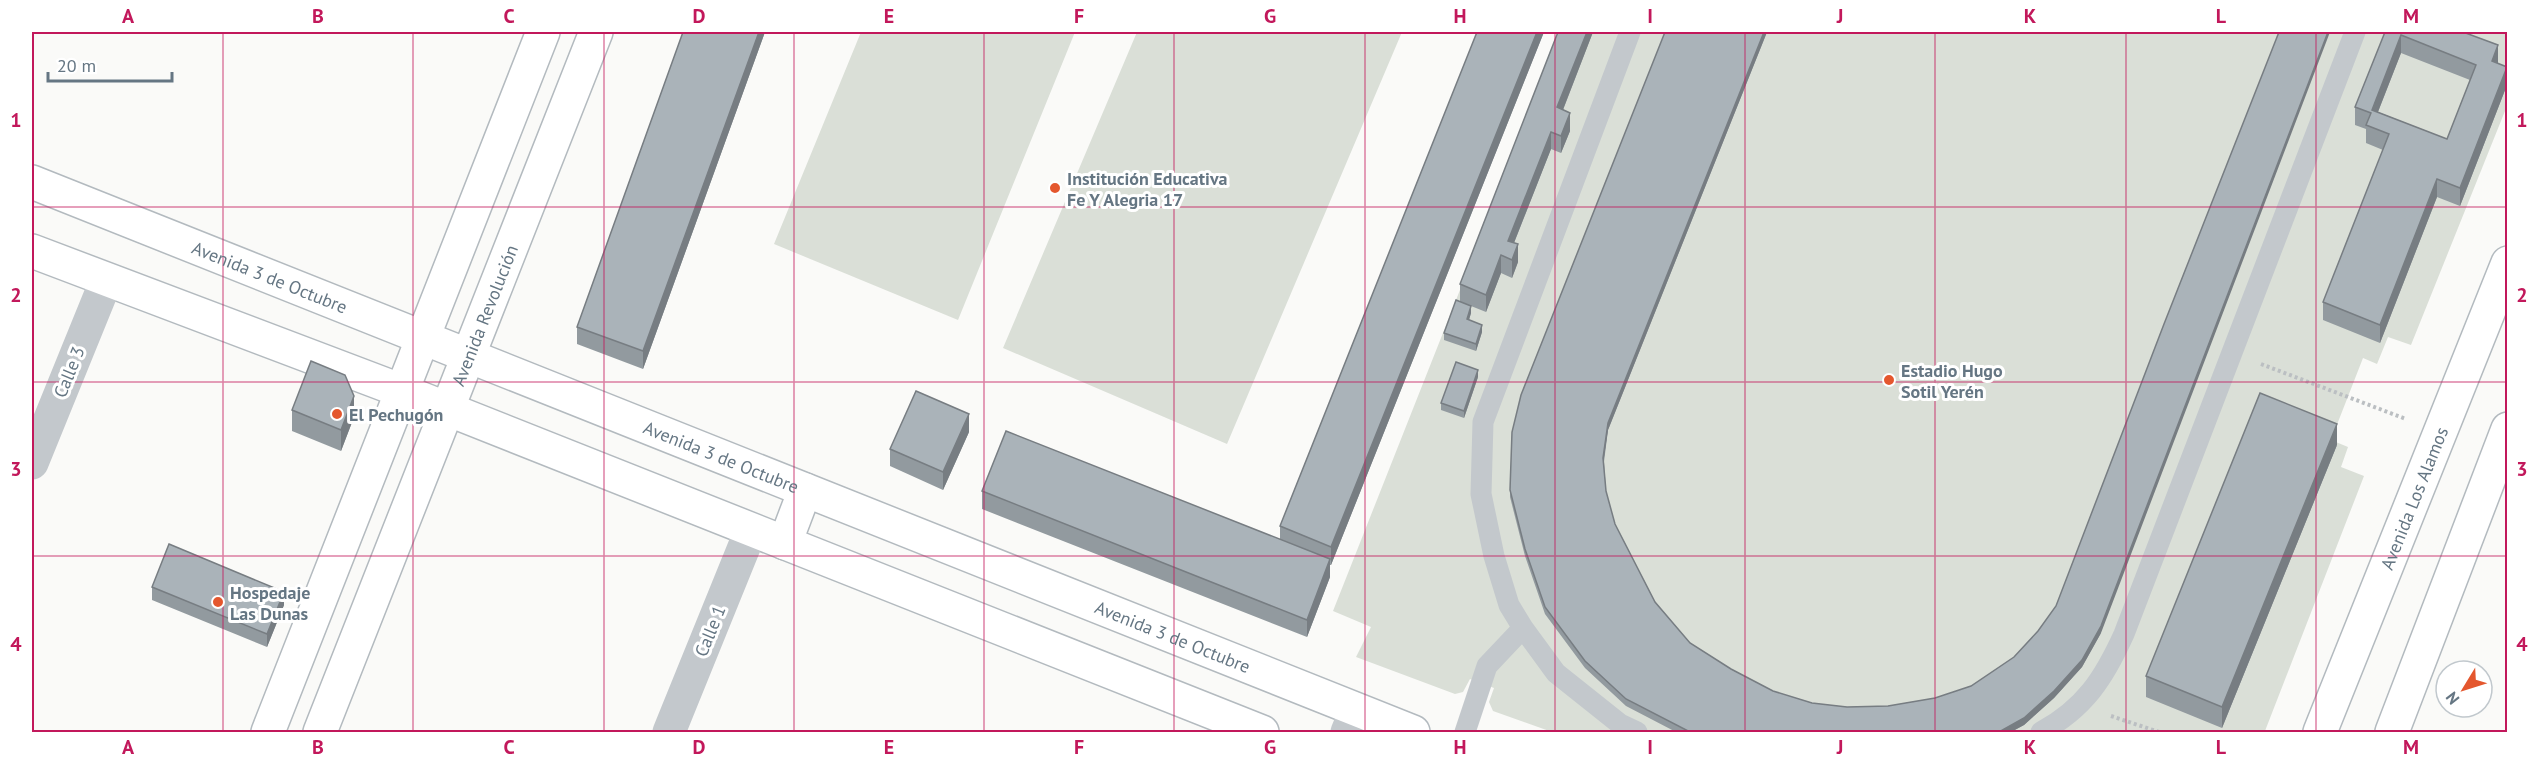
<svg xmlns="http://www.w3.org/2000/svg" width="2539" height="764" font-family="'PT Sans',sans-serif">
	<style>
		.green { fill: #dadfd7 }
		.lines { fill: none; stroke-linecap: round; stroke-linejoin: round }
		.secondary-casing { stroke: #b3babf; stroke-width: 36 }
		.path { stroke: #bbbfc2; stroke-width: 4; stroke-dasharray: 3 3; stroke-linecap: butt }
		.lane { stroke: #c3c8cc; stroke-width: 21 }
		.street { stroke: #c3c8cc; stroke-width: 33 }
		.secondary { stroke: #fff; stroke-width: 33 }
		.wall { fill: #929a9f; fill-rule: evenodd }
		.shaded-wall { fill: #777d82 }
		.building { fill: #aab3b9; stroke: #777d82; stroke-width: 1.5; fill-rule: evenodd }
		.grid { fill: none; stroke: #c2185b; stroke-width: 1.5; stroke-opacity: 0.55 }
		.poi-dot { fill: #e4572e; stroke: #fff; stroke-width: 2 }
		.labels { text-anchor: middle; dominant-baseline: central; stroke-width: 6; stroke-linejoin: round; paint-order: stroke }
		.poi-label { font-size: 18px; font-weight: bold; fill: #657683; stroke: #fff; text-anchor: start }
		.street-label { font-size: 18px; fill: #657683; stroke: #fff }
		.neatline { fill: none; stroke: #c2185b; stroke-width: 2 }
		.grid-label { font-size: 20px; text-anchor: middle; font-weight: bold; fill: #c2185b }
	</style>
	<rect width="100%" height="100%" fill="#fafaf8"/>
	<path class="green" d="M861 32H1075L958 320 774 244Z
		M1137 32H1402L1227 444 1003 348Z
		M1562 32H2507V106L2411 345 2388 337 2377 364 2363 358 2331 440 2348 447 2341 467 2364 476 2265 731 1552 732 1493 711 1489 702 1494 688 1470 679 1463 692 1455 694 1356 657 1371 627 1333 611Z"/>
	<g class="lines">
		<defs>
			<g id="secondary">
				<path id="s1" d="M32 182 1413 732"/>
				<path d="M32 251 402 391 1262 732"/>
				<path d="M785 543 805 490"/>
				<path d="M268 732 543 32"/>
				<path id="s2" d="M320 732 596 32"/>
				<path id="s3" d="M2320 732 2508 263"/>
				<path d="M2392 732 2508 429"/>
			</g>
		</defs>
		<use href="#secondary" class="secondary-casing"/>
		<path class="path" d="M2261 364 2406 419
			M2111 716 2159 732"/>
		<path class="lane" d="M1523 628 1556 673 1620 724 1637 732
			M1465 732 1487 666 1523 628 1509 605 1494 556 1481 494 1483 422 1630 32
			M2041 732C2085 708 2104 678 2124 634L2355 32"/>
		<path class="street" d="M32 463 106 281
			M669 732 751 530
			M1347 732 1356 710"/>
		<use href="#secondary" class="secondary"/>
	</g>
	<path class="wall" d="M683 32H765L643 369 577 344V327Z
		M1477 32H1544L1331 565H1330V577L1307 637 982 509V491L1280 539V526Z
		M1558 32H1593L1563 110 1570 131 1561 153 1551 149 1514 243 1518 262 1512 278 1501 273 1486 312 1471 306V313L1469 320 1482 332 1476 351 1444 340V333L1460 301V284Z
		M1665 32H1767L1608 430 1604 462 1606 491 1615 524 1655 602 1690 643 1731 669 1773 691 1812 703 1847 707 1888 706 1935 698 1971 686 2101 633 2082 667 2054 698 2024 725 2011 732H1676L1626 706 1585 668 1545 614 1525 556 1510 497 1512 432Z
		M2385 32H2463L2498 63 2507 85 2460 206 2437 197 2380 343 2323 320V302L2383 150 2366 143V129L2355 125V107ZM2401 53 2470 80 2447 139 2378 112Z
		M1478 377 1464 418 1441 410V403Z
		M292 410 354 417 341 451 292 431Z
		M969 432 943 490 890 466V449Z
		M2337 445 2222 728 2146 697V676Z
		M152 587 284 605 267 647 152 600Z"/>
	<path class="shaded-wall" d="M759 32H765L643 369V351Z
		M1537 32H1544L1331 565V547Z
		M1587 32H1593L1557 125V107Z
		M1764 32H1767L1608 430 1603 465V458L1608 423Z
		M2328 32H2330L2101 633 2082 667 2054 698 2024 725 2011 732H1999Z
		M2401 35V53L2372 127V110Z
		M2498 45V63L2492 79V61Z
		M2507 67V85L2460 206V188Z
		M1570 113V131L1561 153V136Z
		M1551 132V149L1508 258V241Z
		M2437 179V197L2380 343V325Z
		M1518 244V262L1512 278V260Z
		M1501 255V273L1486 312V295Z
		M1471 306V313L1467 326V319Z
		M1482 325V332L1476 351V344Z
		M1478 370V377L1464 418V411Z
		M354 396V417L341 451V430Z
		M969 414V432L943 490V472Z
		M2337 424V445L2222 728V707Z
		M1330 559V577L1307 637V620Z
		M284 592V605L267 647V634Z"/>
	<path class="building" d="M683 32H759L643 351 577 327Z
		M1477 32H1537L1331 547 1280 526Z
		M1558 32H1587L1557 107 1570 113 1561 136 1551 132 1508 241 1518 244 1512 260 1501 255 1486 295 1460 284Z
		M1665 32H1764L1608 423 1603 458 1606 491 1615 524 1655 602 1690 643 1731 669 1773 691 1812 703 1847 707 1888 706 1935 698 1971 686 2014 657 2038 631 2056 606 2164 324 2279 32H2328L2101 626 2082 660 2054 691 2024 718 1999 732H1690L1626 699 1585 661 1545 607 1525 549 1510 490 1512 432 1521 395Z
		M2385 32H2463L2498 45 2492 61 2507 67 2460 188 2437 179 2380 325 2323 302 2389 134 2366 125 2371 113 2355 107ZM2401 35 2476 65 2447 139 2372 110Z
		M1456 300 1471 306 1467 319 1482 325 1476 344 1444 333Z
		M311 361 345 375 354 396 341 430 292 410Z
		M1456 362 1478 370 1464 411 1441 403Z
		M916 391 969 414 943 472 890 449Z
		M2260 393 2337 424 2222 707 2146 676Z
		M1006 431 1330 559 1307 620 982 491Z
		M169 544 284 592 267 634 152 587Z"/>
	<path class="grid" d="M223 32V732M413 32V732M604 32V732M794 32V732M984 32V732M1174 32V732M1365 32V732M1555 32V732M1745 32V732M1935 32V732M2126 32V732M2316 32V732M32 207H2508M32 382H2508M32 556H2508"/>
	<g class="poi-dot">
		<circle cx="1055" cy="188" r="6"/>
		<circle cx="1889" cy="380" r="6"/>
		<circle cx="337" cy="414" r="6"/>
		<circle cx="218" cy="602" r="6"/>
	</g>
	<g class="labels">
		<g class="poi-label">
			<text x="1067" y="178">Institución Educativa<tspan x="1067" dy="21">Fe Y Alegria 17</tspan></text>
			<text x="1901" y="370">Estadio Hugo<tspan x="1901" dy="21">Sotil Yerén</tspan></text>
			<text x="349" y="414">El Pechugón</text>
			<text x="230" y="592">Hospedaje<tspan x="230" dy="21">Las Dunas</tspan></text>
		</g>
		<g class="street-label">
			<text stroke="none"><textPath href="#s1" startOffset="256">Avenida 3 de Octubre</textPath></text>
			<text stroke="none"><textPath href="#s2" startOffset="448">Avenida Revolución</textPath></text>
			<text transform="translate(69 372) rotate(-68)">Calle 3</text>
			<text stroke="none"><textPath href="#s1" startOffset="742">Avenida 3 de Octubre</textPath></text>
			<text stroke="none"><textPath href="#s3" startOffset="252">Avenida Los Alamos</textPath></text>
			<text transform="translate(710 631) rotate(-68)">Calle 1</text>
			<text stroke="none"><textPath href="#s1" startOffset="1228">Avenida 3 de Octubre</textPath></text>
		</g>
	</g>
	<rect width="2539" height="764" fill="none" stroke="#ffffff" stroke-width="66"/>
	<g transform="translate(2464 689) rotate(232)"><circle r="28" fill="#ffffff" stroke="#c1c8cd" stroke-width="1.5"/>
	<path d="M0-4.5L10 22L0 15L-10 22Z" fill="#e4572e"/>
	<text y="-9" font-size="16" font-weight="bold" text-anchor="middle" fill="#657683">N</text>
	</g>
	<path d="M48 72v9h124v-9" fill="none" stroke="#657683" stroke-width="3"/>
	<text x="57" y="72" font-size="18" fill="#657683" stroke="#ffffff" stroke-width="4.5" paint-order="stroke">20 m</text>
	<rect x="33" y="33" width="2473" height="698" class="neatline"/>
	<g class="grid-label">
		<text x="128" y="23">A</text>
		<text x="318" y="23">B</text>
		<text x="509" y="23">C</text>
		<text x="699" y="23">D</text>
		<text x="889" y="23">E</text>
		<text x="1079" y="23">F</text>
		<text x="1270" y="23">G</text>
		<text x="1460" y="23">H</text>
		<text x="1650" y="23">I</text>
		<text x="1840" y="23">J</text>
		<text x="2030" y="23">K</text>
		<text x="2221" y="23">L</text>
		<text x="2411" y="23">M</text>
		<text x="16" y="127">1</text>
		<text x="2522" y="127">1</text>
		<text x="16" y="302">2</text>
		<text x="2522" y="302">2</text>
		<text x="16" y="476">3</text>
		<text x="2522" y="476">3</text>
		<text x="16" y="651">4</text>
		<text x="2522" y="651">4</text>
		<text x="128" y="754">A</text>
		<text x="318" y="754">B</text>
		<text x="509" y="754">C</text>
		<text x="699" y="754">D</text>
		<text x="889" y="754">E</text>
		<text x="1079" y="754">F</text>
		<text x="1270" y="754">G</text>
		<text x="1460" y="754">H</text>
		<text x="1650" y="754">I</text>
		<text x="1840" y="754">J</text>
		<text x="2030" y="754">K</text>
		<text x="2221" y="754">L</text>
		<text x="2411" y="754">M</text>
	</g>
</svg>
